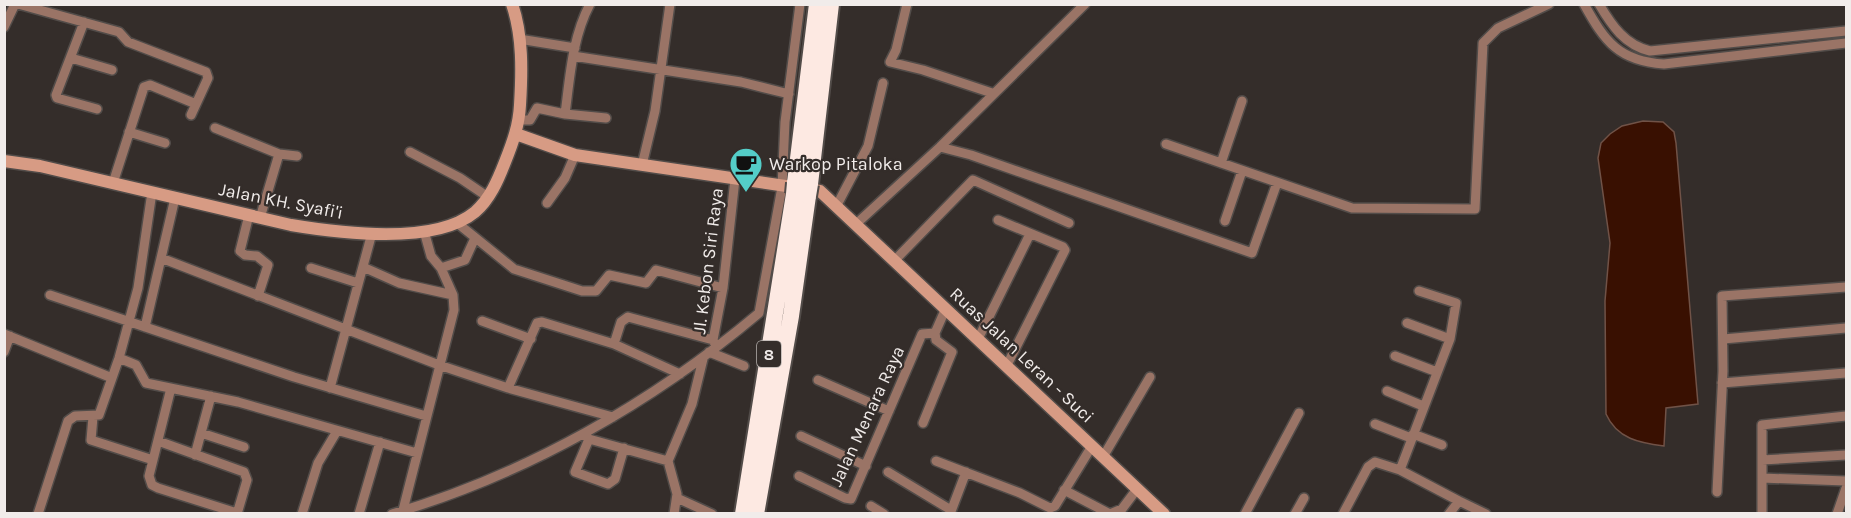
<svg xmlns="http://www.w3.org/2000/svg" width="1851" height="518" font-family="Karla,sans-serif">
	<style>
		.water { fill: #391001; stroke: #705247; stroke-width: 1.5 }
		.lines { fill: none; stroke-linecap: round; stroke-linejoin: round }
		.street-casing { stroke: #524c49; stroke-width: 12 }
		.secondary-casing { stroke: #524c49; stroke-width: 15 }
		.highway-casing { stroke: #524c49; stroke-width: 20 }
		.street { stroke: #9a7466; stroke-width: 9 }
		.secondary { stroke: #d79b84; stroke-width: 12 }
		.highway { stroke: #fde9e2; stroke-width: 16 }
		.highway-bridge-casing { stroke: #524c49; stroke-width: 20; stroke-linecap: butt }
		.highway-bridge { stroke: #fde9e2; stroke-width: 16 }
		.labels { text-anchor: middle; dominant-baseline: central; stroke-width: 4.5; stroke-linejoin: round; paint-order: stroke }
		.shield { fill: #342d2a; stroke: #b8b3b0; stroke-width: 1.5 }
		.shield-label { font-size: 16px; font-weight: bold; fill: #f1ecea }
		.poi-label { font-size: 18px; fill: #f1ecea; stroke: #342d2a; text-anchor: start }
		.street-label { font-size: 18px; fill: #f1ecea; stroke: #342d2a }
	</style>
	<rect width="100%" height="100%" fill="#342d2a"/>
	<path class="water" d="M1643 121 1663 122 1674 132 1676 143 1698 404 1666 408 1664 446C1640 443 1617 439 1606 414L1605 301 1610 243 1598 158 1601 143 1610 134 1622 126Z"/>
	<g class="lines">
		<defs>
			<path id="street" d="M18 4 119 32 128 42 206 72 208 78 191 115
				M907 4 896 50 890 62 923 70 992 93
				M1584 4C1605 42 1619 61 1664 64L1846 43
				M1599 4C1612 26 1625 45 1650 51L1846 31
				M84 22 56 95 57 98 97 109
				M4 27 15 4
				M519 39 575 48
				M573 56 741 82 789 94
				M71 58 112 70
				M565 114 606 118
				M519 120H530L537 108 565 114C570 77 572 38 590 4
				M215 128 279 154 297 156
				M129 132 165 143
				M1166 144 1352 208 1475 209 1483 43 1498 28 1549 4
				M940 147 971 155 1252 253 1277 183
				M410 152 460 178 488 197
				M1221 163 1242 101
				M642 165 655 111 670 4
				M113 183 144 87 150 85 196 104
				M547 203 565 178 575 155
				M837 205 868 146 883 83
				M249 215 240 251 245 255 257 256 268 265 258 296
				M260 218 279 154
				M998 220 1063 247 1065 250 1007 365
				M1225 221 1242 171
				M456 222 514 269 582 291H596L609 275 646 283 656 270 723 288
				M855 225 940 147 1085 4
				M161 258 439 365 508 388 613 417
				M895 260 973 180 1069 223
				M363 267 399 283 453 295
				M311 268 358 283
				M441 268 465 260 475 238
				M50 295 294 377 426 416
				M482 321 531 339
				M1407 323 1450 339
				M145 327 175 198
				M4 334 112 378
				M978 339 1030 234
				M1723 339 1846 328
				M614 344 621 322 628 317 713 340
				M716 346 713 340 723 288 735 179
				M4 352 10 336
				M709 352 744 366
				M1395 356 1437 372
				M119 358 136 365 146 383 238 402 417 453
				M818 380 889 411
				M1722 383 1846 373
				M171 388 149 476 152 485 158 488 237 513
				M330 388 372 233
				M508 388 537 323 542 322 614 344 680 374
				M1387 391 1423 406
				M93 417 91 440 153 460
				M923 423 952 352 936 340 935 333
				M1375 424 1411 438
				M201 433 244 447
				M1413 434 1442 445
				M585 435 589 439 668 461
				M801 436 866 466
				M589 439 575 472 608 484 615 479 624 448
				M158 441 244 472 247 480 237 514
				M195 455 211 396
				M1103 457 1150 377
				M1762 460 1846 455
				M936 461 1020 493 1050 508 1055 506 1092 446
				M1400 470 1450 339 1456 303 1419 291
				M888 472 951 510
				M799 476 845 498 851 499 922 334 935 333 946 308
				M1762 478 1846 481
				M1064 490 1110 514 1122 509 1137 489
				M1717 492 1723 371 1722 296 1846 287
				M677 498 712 514
				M871 506 884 514
				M403 510 454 310 453 295 441 268 431 256 424 231
				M38 514 68 421 75 416 99 415 119 358 138 288 152 192
				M302 514 318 463 337 431
				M359 514 380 442
				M392 514C527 474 652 403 759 313L782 187 785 122 800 4
				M674 514 677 494 668 461 692 404 703 359
				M950 514 966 472
				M1245 514 1299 413
				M1295 514 1304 498
				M1343 514 1368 467 1375 462 1400 470 1459 501
				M1449 514 1459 501 1486 514
				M1762 514V425L1846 416
				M1837 514 1846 488"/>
			<path id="secondary" d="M516 134 575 155 820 191 1164 514
				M4 161 40 166 291 225C339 233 434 246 475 212 490 199 498 180 505 162 513 142 519 125 520 105 522 72 523 36 512 4"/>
			<path id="highway" d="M795 183 817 4
				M810 184 831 4
				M743 514 794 194
				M756 514 791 316 808 196"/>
		</defs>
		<use href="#street" class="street-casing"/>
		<use href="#secondary" class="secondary-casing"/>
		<use href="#highway" class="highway-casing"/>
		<use href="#street" class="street"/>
		<use href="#secondary" class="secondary"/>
		<use href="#highway" class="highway"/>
		<defs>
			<path id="highway-bridge" d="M794 194 795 183
				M808 196 810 184"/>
		</defs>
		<use href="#highway-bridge" class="highway-bridge-casing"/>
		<use href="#highway-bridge" class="highway-bridge"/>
	</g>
	<defs>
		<symbol id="cafe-pin" viewBox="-11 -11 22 30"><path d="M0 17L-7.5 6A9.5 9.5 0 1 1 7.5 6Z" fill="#54cdc8" stroke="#342d2a"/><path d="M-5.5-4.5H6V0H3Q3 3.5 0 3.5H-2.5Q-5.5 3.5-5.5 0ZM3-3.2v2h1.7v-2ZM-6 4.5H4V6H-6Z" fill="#111"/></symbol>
	</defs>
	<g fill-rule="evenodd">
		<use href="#cafe-pin" x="727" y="145" width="38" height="52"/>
	</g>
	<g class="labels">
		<rect class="shield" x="757" y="341" width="24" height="26" rx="4.5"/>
		<g class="shield-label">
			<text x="769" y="354">8</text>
		</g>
		<g class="poi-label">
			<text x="769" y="164">Warkop Pitaloka</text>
		</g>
		<g class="street-label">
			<text transform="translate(281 201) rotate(11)">Jalan KH. Syafi'i</text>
			<text transform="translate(708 261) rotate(-83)">Jl. Kebon Siri Raya</text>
			<text transform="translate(1022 355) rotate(43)">Ruas Jalan Leran - Suci</text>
			<text transform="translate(867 416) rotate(-65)">Jalan Menara Raya</text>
		</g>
	</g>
	<rect width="1851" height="518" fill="none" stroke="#f1ecea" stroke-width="12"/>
</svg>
